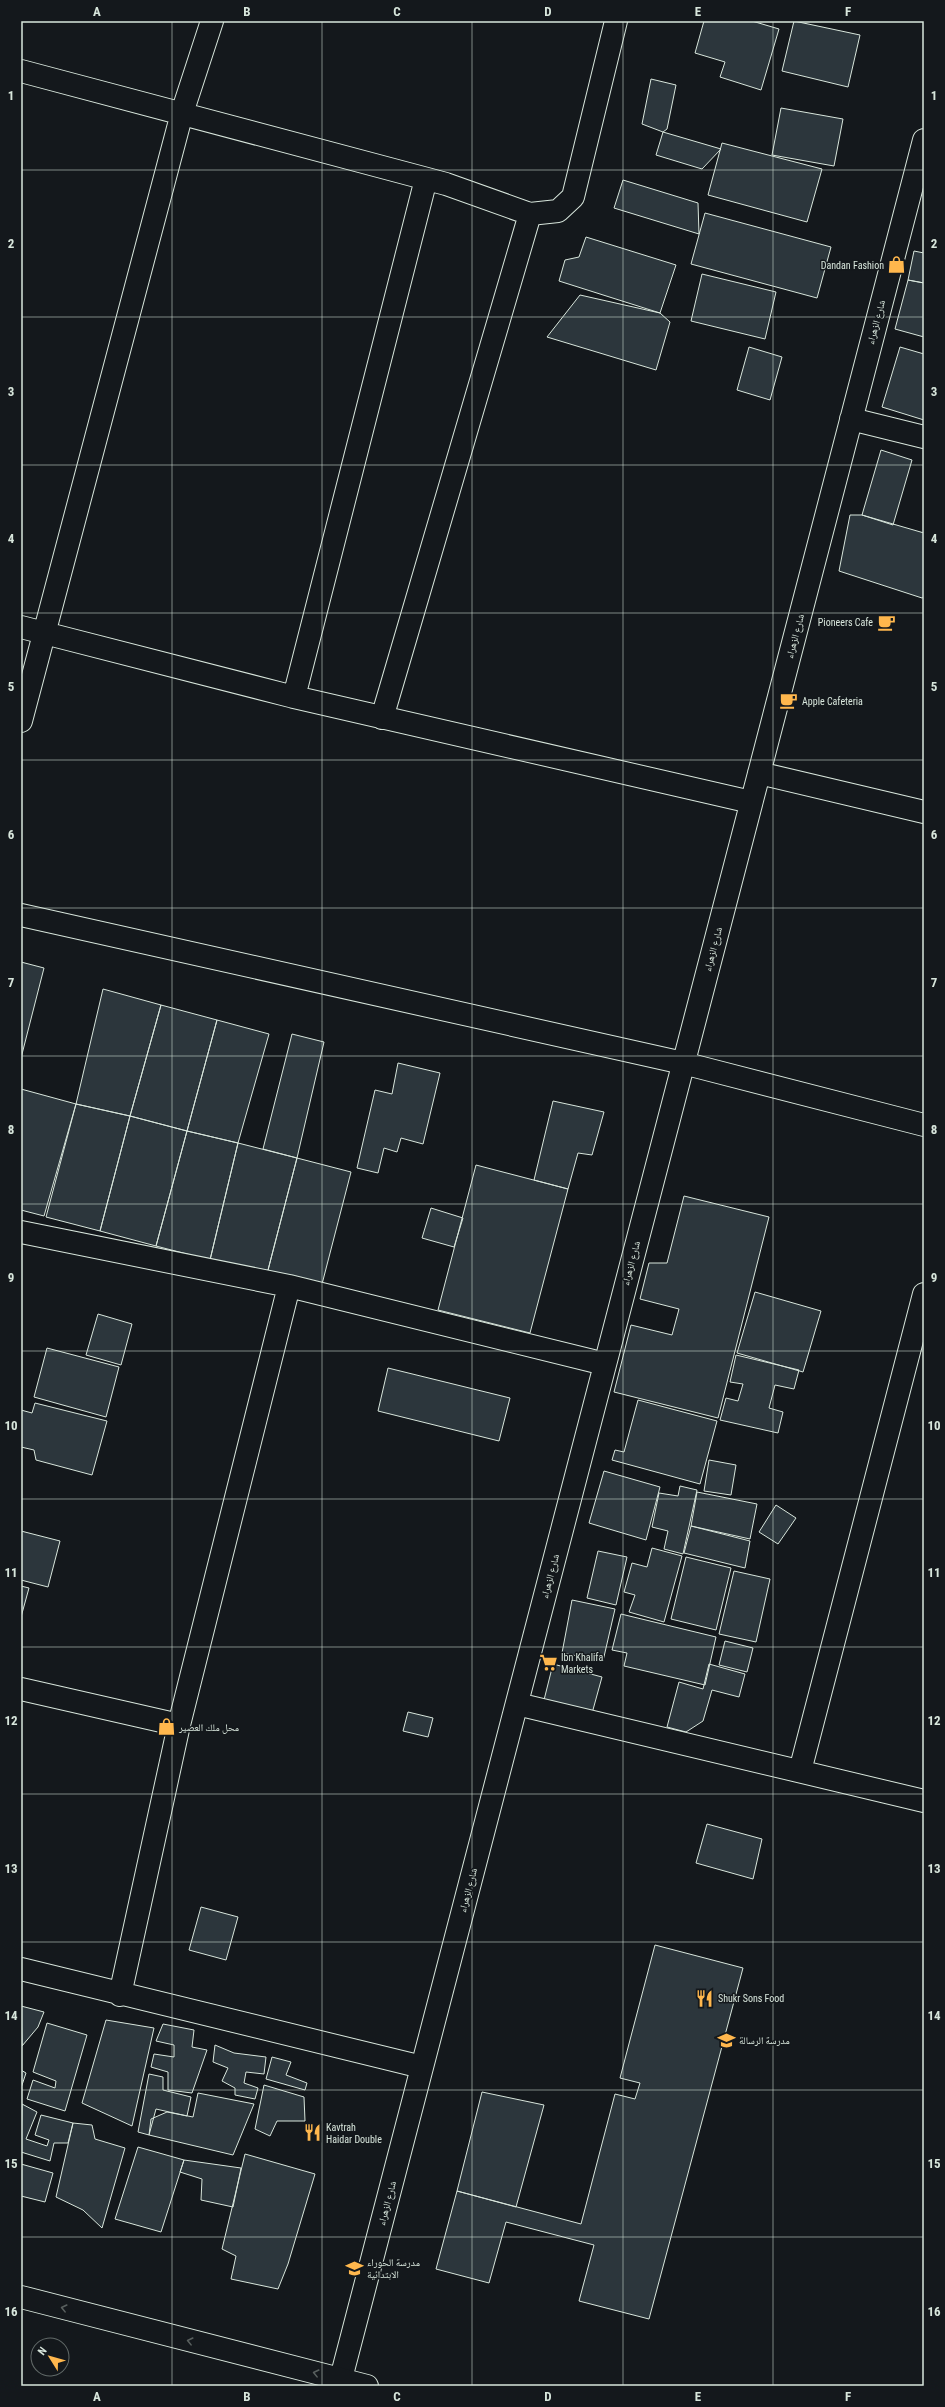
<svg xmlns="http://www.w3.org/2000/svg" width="945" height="2407" font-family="'Roboto Condensed','Noto Naskh Arabic',sans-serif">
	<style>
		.building { fill: #2c363c; stroke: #d8e6dc }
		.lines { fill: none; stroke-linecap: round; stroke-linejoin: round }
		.minor-casing { stroke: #d8e6dc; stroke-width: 24 }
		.tertiary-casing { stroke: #d8e6dc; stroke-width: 24 }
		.minor { stroke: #14181c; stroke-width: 22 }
		.tertiary { stroke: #14181c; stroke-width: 22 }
		.oneway { stroke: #59605f }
		.grid { fill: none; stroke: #d8e6dc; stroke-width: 1; stroke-opacity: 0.55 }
		.labels { text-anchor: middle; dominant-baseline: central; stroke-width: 3; stroke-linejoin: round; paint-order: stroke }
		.poi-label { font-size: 10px; fill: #d8e6dc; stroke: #14181c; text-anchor: start }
		.street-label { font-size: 10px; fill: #d8e6dc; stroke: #14181c }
		.neatline { fill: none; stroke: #d8e6dc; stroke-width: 1.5 }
		.grid-label { font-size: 13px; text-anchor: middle; font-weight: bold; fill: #d8e6dc }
	</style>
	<rect width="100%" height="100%" fill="#14181c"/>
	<path class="building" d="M704 21H752L779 29 761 90 720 77 725 62 695 53Z
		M794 21 860 35 848 87 782 71Z
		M651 79 676 85 667 129 663 132 642 124Z
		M781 108 843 119 834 166 772 155Z
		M663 132 721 149 702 169 656 155Z
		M722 143 822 169 807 222 708 195Z
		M623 180 698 203 699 234 614 208Z
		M705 213 831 247 817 298 691 264Z
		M586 237 676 265 660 313 559 281 565 260 579 257Z
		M914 251 924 253V283L908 280Z
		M702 274 776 292 765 339 691 321Z
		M908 280 924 283V337L895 329Z
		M580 295 660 313 670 322 656 370 547 337Z
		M749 347 782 357 770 400 737 390Z
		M900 347 924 354V420L882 407Z
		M881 450 912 460 893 525 862 515Z
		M850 515H862L924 533V597L922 598 839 571Z
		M21 962 44 968 21 1058Z
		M103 989 161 1005 130 1116 76 1104Z
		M161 1005 217 1020 187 1131 130 1116Z
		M217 1020 269 1034 238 1143 187 1131Z
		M292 1034 324 1042 297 1158 263 1149Z
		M398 1063 440 1073 423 1144 401 1138 397 1152 384 1148 378 1173 357 1168 375 1090 392 1094Z
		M21 1089 76 1104 44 1216 21 1210Z
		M553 1101 604 1112 592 1155 578 1153 568 1189 534 1180Z
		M76 1104 130 1116 100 1231 46 1217Z
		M130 1116 187 1131 156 1246 100 1231Z
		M187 1131 238 1143 210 1260 156 1246Z
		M238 1143 297 1158 267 1274 210 1260Z
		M297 1158 351 1172 321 1288 267 1274Z
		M476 1165 568 1189 530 1333 438 1310Z
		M684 1196 769 1217 718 1418 614 1392 631 1325 672 1335 679 1309 640 1299 649 1263H667Z
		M431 1208 463 1218 454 1247 422 1238Z
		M755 1292 821 1311 803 1372 737 1353Z
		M98 1314 132 1324 121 1365 86 1355Z
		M47 1348 119 1367 106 1417 34 1397Z
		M736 1355 799 1370 794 1389 775 1385 769 1408 783 1412 778 1433 720 1420 726 1398 738 1401 743 1384 730 1382Z
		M388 1368 510 1398 499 1441 378 1411Z
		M638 1400 717 1421 700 1484 612 1460 615 1450 624 1452Z
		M35 1403 107 1421 92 1475 36 1460 34 1450 21 1447V1410L32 1413Z
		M709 1460 736 1465 731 1495 704 1491Z
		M604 1471 660 1487 646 1540 589 1523Z
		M680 1486 697 1490 683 1554 664 1549 668 1531 652 1527 659 1493 678 1496Z
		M697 1492 757 1504 750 1539 691 1526Z
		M776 1505 796 1518 778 1544 759 1532Z
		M691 1526 750 1541 745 1568 684 1553Z
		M21 1531 60 1541 48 1587 21 1580Z
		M652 1548 682 1556 664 1622 629 1612 635 1595 624 1592 632 1563 647 1567Z
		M598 1551 627 1557 616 1605 587 1598Z
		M686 1557 731 1568 716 1630 671 1619Z
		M734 1571 770 1579 756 1642 719 1634Z
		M21 1586 29 1588 21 1617Z
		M572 1600 615 1609 603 1661 562 1653Z
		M621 1614 716 1637 705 1685 624 1666 627 1653 612 1650Z
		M725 1641 753 1648 747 1672 719 1665Z
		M553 1664 602 1677 591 1717 542 1708Z
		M709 1664 745 1674 739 1697 712 1690 703 1721 686 1732 667 1727 679 1682 703 1689Z
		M408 1712 433 1718 428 1737 403 1731Z
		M707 1824 762 1839 753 1879 696 1863Z
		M201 1907 238 1917 226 1960 189 1950Z
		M655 1945 743 1968 649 2319 579 2301 594 2245 506 2222 489 2283 436 2269 457 2191 581 2224 615 2094 635 2099 640 2083 620 2078Z
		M21 2006 44 2012 38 2027 22 2046Z
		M106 2020 154 2028 132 2126 82 2103Z
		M47 2023 87 2035 65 2111 27 2099 33 2080 55 2088 56 2081 33 2072Z
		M163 2024 194 2030 192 2047 207 2050 192 2093 168 2090V2072L151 2067 154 2054 174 2057V2045L156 2041Z
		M215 2045 234 2053 266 2057 264 2074 246 2072 244 2083 258 2088 255 2099 235 2095V2088L222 2081 228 2068 213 2062Z
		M272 2057 291 2062 286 2075 307 2083 305 2090 266 2079Z
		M21 2070 26 2073 21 2088Z
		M149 2074 163 2077V2090L191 2097 187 2116 156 2109 149 2135 138 2132Z
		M264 2085 304 2097 305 2121H277L270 2136 255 2129Z
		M482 2092 544 2105 516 2207 457 2191Z
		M198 2093 254 2104 233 2155 149 2135 151 2119 167 2112 193 2117Z
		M22 2104 37 2112 26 2139 47 2146 49 2140 35 2135 41 2115 73 2123 68 2143H54L50 2161 21 2152Z
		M73 2123 92 2125 95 2139 125 2148 102 2228 83 2210 56 2197Z
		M138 2147 184 2160 161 2232 115 2219Z
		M245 2154 315 2174 288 2264 278 2289 231 2279 236 2256 222 2249Z
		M184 2160 241 2168 233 2207 201 2200 202 2179 180 2172Z
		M21 2164 53 2173 45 2202 21 2196Z"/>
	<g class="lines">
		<defs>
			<path id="minor" d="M21 71 446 184 530 214 382 718
				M530 214 558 211 573 197 616 21
				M851 419 924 437
				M21 627 294 697 751 802
				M294 697 426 179
				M21 721 182 113 212 21
				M759 773 924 812
				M21 915 683 1063 924 1125
				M21 1232 289 1286 605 1364
				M21 1689 179 1725
				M517 1704 924 1801
				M800 1771 924 1294
				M21 1969 422 2067
				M120 1995 179 1725 289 1286
				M339 2386 924 140"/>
			<path id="tertiary" d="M21 2297 367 2386"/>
		</defs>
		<use href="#minor" class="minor-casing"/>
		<use href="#tertiary" class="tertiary-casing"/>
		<use href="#minor" class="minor"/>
		<use href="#tertiary" class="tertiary"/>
	</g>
	<defs><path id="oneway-chevron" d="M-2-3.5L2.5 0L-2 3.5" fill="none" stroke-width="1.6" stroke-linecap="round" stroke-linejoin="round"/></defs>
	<g class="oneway">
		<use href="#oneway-chevron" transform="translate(64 2308) rotate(-166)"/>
		<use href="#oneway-chevron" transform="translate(190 2341) rotate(-166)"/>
		<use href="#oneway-chevron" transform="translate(316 2373) rotate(-166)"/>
	</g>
	<path class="grid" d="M172 21V2386M322 21V2386M472 21V2386M623 21V2386M773 21V2386M21 170H924M21 317H924M21 465H924M21 613H924M21 760H924M21 908H924M21 1056H924M21 1204H924M21 1351H924M21 1499H924M21 1647H924M21 1794H924M21 1942H924M21 2090H924M21 2237H924"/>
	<defs>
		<symbol id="shop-bare" viewBox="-9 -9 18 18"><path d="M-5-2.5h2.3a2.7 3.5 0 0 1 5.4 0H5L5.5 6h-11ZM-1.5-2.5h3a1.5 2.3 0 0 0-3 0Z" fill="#ffb74d" stroke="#14181c" stroke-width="2.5" paint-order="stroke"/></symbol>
		<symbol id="cafe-bare" viewBox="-9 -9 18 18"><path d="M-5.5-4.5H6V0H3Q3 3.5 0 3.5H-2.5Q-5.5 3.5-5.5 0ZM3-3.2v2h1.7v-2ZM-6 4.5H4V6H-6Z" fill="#ffb74d" stroke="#14181c" stroke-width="2.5" paint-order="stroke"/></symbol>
		<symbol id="supermarket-bare" viewBox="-9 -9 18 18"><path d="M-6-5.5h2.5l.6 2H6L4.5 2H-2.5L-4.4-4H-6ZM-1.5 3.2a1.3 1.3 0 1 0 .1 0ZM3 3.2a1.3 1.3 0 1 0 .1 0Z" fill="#ffb74d" stroke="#14181c" stroke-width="2.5" paint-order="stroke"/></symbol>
		<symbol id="restaurant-bare" viewBox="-9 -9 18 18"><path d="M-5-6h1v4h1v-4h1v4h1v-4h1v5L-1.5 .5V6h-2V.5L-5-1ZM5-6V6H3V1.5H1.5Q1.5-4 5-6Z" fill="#ffb74d" stroke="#14181c" stroke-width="2.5" paint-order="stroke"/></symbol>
		<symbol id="school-bare" viewBox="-9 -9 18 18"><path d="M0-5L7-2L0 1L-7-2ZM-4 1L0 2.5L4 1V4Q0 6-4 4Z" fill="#ffb74d" stroke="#14181c" stroke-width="2.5" paint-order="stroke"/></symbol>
	</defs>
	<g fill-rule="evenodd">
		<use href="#shop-bare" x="884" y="252" width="25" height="25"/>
		<use href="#cafe-bare" x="874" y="610" width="25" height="25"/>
		<use href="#cafe-bare" x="776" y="688" width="25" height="25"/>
		<use href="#supermarket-bare" x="536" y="1650" width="25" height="25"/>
		<use href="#shop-bare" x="154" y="1714" width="25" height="25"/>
		<use href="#restaurant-bare" x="692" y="1986" width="25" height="25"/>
		<use href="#school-bare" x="714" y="2028" width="25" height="25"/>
		<use href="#restaurant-bare" x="300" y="2120" width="25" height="25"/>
		<use href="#school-bare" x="342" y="2256" width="25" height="25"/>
	</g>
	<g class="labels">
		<g class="poi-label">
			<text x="884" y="265" text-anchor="end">Dandan Fashion</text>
			<text x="873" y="622" text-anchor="end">Pioneers Cafe</text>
			<text x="802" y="701">Apple Cafeteria</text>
			<text x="561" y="1657">Ibn Khalifa<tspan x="561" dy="12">Markets</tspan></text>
			<text x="179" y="1727">محل ملك العصير</text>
			<text x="718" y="1998">Shukr Sons Food</text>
			<text x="739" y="2040">مدرسة الرسالة</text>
			<text x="326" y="2127">Kavtrah<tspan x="326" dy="12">Haidar Double</tspan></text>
			<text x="367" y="2262">مدرسة الحوراء<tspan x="367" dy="12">الابتدائية</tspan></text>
		</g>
		<g class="street-label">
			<text transform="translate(876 322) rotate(-75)">شارع الزهراء</text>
			<text transform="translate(795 636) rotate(-75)">شارع الزهراء</text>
			<text transform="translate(713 949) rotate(-75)">شارع الزهراء</text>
			<text transform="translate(631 1263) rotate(-75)">شارع الزهراء</text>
			<text transform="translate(550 1576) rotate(-75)">شارع الزهراء</text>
			<text transform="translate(468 1890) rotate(-75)">شارع الزهراء</text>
			<text transform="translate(387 2203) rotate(-75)">شارع الزهراء</text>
		</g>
	</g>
	<rect width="945" height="2407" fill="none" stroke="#14181c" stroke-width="44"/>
	<g transform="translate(50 2357) rotate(307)"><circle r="19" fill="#14181c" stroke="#626a69"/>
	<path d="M0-3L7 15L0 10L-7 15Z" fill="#ffb74d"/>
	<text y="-6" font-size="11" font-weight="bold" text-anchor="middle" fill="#d8e6dc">N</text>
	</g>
	<rect x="22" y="22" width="901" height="2363" class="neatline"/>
	<g class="grid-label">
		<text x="97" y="16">A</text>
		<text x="247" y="16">B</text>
		<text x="397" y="16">C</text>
		<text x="548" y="16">D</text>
		<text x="698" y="16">E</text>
		<text x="848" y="16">F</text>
		<text x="11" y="100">1</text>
		<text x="934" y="100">1</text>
		<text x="11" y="248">2</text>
		<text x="934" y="248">2</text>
		<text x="11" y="396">3</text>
		<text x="934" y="396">3</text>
		<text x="11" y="543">4</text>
		<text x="934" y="543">4</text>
		<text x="11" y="691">5</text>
		<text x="934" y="691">5</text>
		<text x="11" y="839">6</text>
		<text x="934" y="839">6</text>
		<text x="11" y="987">7</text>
		<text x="934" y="987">7</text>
		<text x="11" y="1134">8</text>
		<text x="934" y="1134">8</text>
		<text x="11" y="1282">9</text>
		<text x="934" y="1282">9</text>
		<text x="11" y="1430">10</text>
		<text x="934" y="1430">10</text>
		<text x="11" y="1577">11</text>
		<text x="934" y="1577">11</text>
		<text x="11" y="1725">12</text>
		<text x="934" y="1725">12</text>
		<text x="11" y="1873">13</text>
		<text x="934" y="1873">13</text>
		<text x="11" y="2020">14</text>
		<text x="934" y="2020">14</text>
		<text x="11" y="2168">15</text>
		<text x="934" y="2168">15</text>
		<text x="11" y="2316">16</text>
		<text x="934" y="2316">16</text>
		<text x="97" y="2401">A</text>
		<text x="247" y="2401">B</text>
		<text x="397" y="2401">C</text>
		<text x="548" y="2401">D</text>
		<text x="698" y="2401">E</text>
		<text x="848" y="2401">F</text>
	</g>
</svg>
